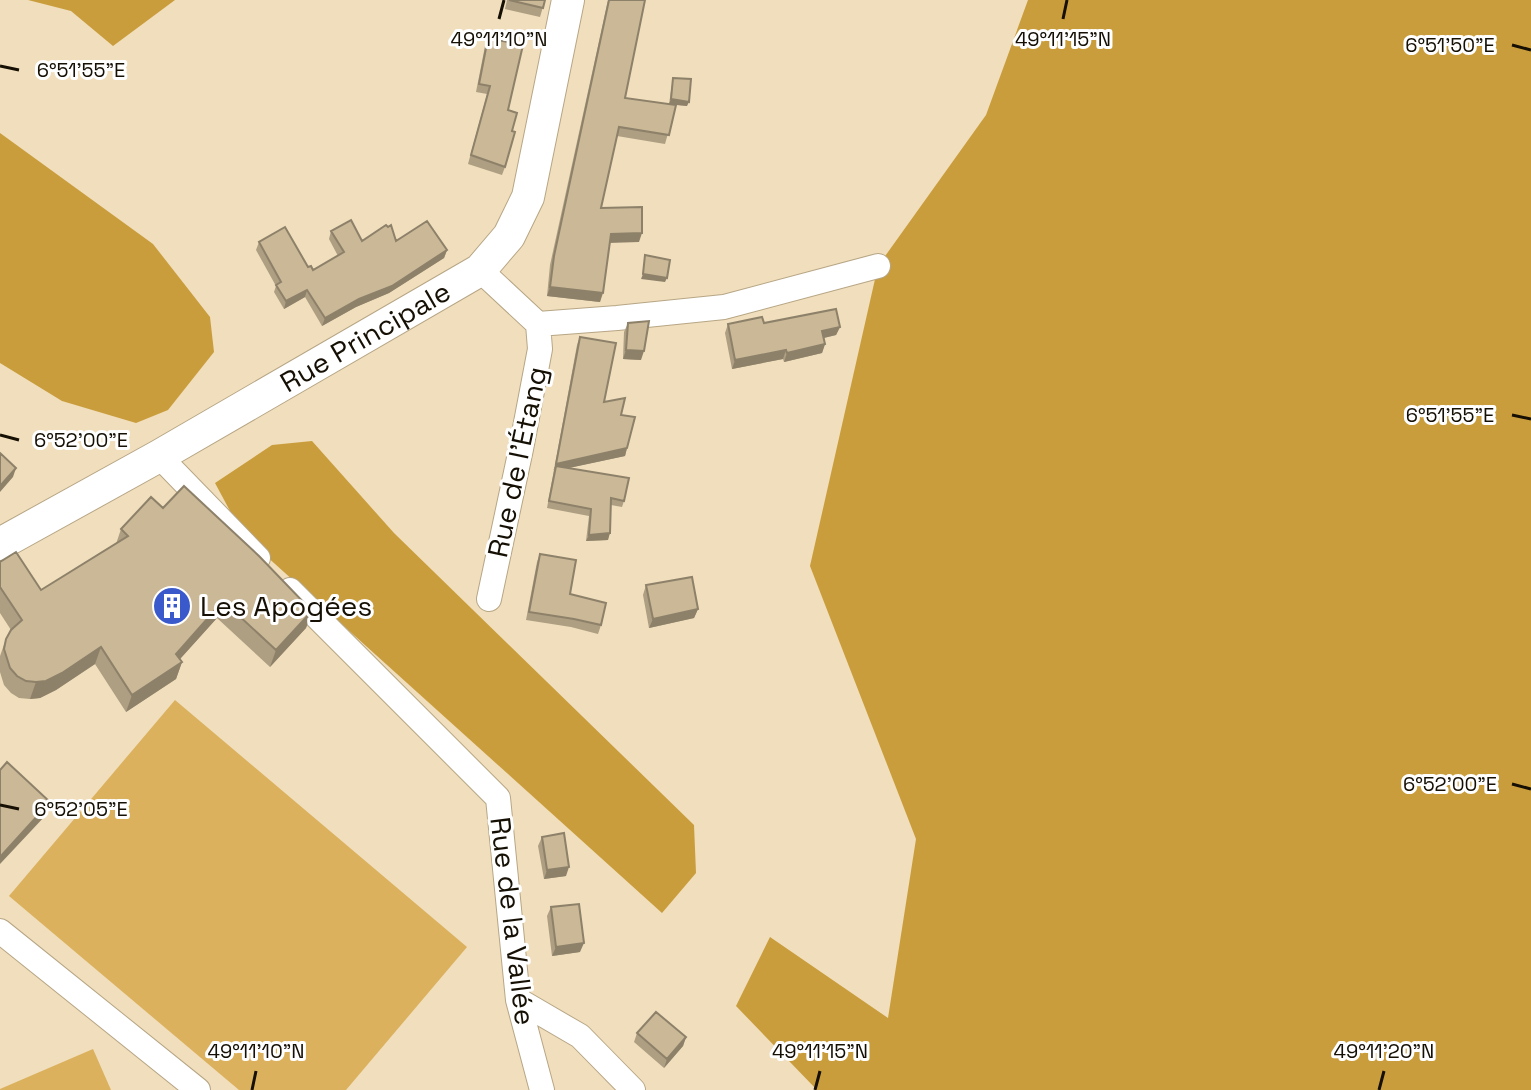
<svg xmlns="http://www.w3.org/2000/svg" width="1531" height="1090" font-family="'Space Grotesk',sans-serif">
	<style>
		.green { fill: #dbb15d }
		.forest { fill: #ca9d3c }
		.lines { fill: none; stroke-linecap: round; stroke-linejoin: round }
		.street-casing { stroke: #b7a685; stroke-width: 26 }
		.secondary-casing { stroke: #b7a685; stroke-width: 34 }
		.street { stroke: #fff; stroke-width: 24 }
		.secondary { stroke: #fff; stroke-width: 32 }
		.wall { fill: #ae9e82 }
		.shaded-wall { fill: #8d816a }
		.building { fill: #cab897; stroke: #8d816a; stroke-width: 2 }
		.ticks { fill: none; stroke: #150f04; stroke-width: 3 }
		.labels { text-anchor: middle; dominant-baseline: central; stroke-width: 6; stroke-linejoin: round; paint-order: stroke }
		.street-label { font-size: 28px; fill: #150f04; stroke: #fff }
		.poi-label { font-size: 28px; fill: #150f04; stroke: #fff; text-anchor: start }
		.ticks-label { font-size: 20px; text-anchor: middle; fill: #150f04; stroke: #fff; stroke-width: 6; stroke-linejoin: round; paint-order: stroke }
	</style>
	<rect width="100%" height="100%" fill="#f0debc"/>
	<path class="green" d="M175 700 467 947 346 1090H239L9 896Z
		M93 1049 111 1090H0V1089Z"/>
	<path class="forest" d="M28 0H175L113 46 71 11Z
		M1028 0H1531V1090H817L736 1006 770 937 888 1018 916 839 810 566 878 266 986 115Z
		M0 133 153 244 210 317 214 352 168 410 136 423 62 401 0 363Z
		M312 441 394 533 694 825 696 873 662 913 243 535 215 483 272 445Z"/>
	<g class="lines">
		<defs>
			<path id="street" d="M480 270 538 324 540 349 521 449 489 599
				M538 324 617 318 724 307 878 266
				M159 456 258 558
				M290 590 498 798 518 1000 542 1090
				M0 931 198 1090
				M518 1000 580 1036 633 1090"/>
			<g id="secondary">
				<path id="s1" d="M0 544 159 456 480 270 509 236 528 197 568 0"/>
			</g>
		</defs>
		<use href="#street" class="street-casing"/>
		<use href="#secondary" class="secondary-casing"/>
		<use href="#street" class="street"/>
		<use href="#secondary" class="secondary"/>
	</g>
	<path class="wall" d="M507 0H545L540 17 505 9Z
		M608 0H645L625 98 669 104 673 78 687 106 676 105 665 144 617 136 601 208 639 242H610L600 302 547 296 550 265Z
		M488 38 508 110 512 131 505 167 502 175 468 164 487 94 476 92 485 46Z
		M331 231 362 241H396L447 250 444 258 389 293 356 307 322 326 305 297 284 309 274 292 276 286 256 250 259 242 313 270 338 256 329 239Z
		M628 323 641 360 623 359 624 332Z
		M764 323 840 327 836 335 824 338 825 344 822 353 784 362 783 359 732 369 725 333 728 324Z
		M580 337 604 402 621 415 627 448 625 456 568 468 624 501 622 507 611 505 608 540 586 541 589 516 547 508 577 345Z
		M163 508 312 611 306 628 270 667 217 618 180 659 182 662 176 679 126 712 95 664 56 690 40 698 30 699 19 698 11 693 4 685 0 672V656L6 639 11 630 0 613V562L41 590 116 544 121 529Z
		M540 554 570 594 601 625 598 634 571 627 526 620 537 562Z
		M646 585 698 609 694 618 649 628 643 595Z
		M542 837 566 876 544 879 538 846Z
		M551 907 580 952 552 956 547 916Z
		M637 1033 686 1037 683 1046 664 1068 634 1042Z"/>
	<path class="shaded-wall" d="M671 99 689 102 687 106 669 104Z
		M642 233 639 242 608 243 611 234Z
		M447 250 444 258 389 293 356 307 322 326 325 318Z
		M643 274 667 278 665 282 641 279Z
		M550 287 603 293 600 302 547 296Z
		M307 290 305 297 284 309 286 301Z
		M840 327 836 335 819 339 822 331Z
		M825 344 822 353 784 362 787 353Z
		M626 350 644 351 641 360 623 359Z
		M786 350 783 359 732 369 735 360Z
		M627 448 625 456 555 471 556 466 553 471 556 464Z
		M16 468 13 477 0 492V486Z
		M610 533 608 540 586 541 589 535Z
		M223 601 217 618 171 669 182 662 176 679 126 712 132 695Z
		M698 609 694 618 649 628 653 619Z
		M312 611 306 628 270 667 276 650Z
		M101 647 95 664 56 690 40 698 30 699 36 682Z
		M50 802 46 815 0 864V857Z
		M569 867 566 876 544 879 547 870Z
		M584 943 580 952 552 956 556 947Z
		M686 1037 683 1046 664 1068 667 1059Z"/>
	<path class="building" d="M509 0H545L543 8Z
		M609 0H645L625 98 676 105 669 135 619 127 601 208 642 207V233L611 234 603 293 550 287 554 256Z
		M488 38 523 45 508 110 517 113 512 131 515 132 505 167 471 155 490 86 479 84Z
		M673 78 691 79 689 102 671 99Z
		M351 220 362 241 386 225 388 227 391 225 396 241 427 221 447 250 392 286 359 299 325 318 307 290 286 301 276 285 281 282 259 242 285 227 308 267 311 266 313 270 344 252 331 231Z
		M645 255 670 260 667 278 643 274Z
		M836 309 840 327 822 331 825 344 787 353 786 350 735 360 728 324 762 317 764 323Z
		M649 321 644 351 626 350 628 323Z
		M580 337 616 343 604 402 625 398 621 415 635 417 627 448 556 464Z
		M0 453 16 468 0 486Z
		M556 466 629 478 624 501 611 498 610 533 589 535 591 509 549 501Z
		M184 486 259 556 312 611 276 650 223 601 176 654 182 662 132 695 101 647 62 673 46 681 36 682 26 681 17 676 10 668 4 649 6 639 11 630 22 620 0 587V562L16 552 41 590 128 536 121 529 151 497 163 508Z
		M540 554 576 560 570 594 606 603 601 625 574 619 529 612Z
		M692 577 698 609 653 619 646 585Z
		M7 762 50 802 0 857V770Z
		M564 833 569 867 547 870 542 837Z
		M579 904 584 943 556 947 551 907Z
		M656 1012 686 1037 667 1059 637 1033Z"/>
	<path class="ticks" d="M499 19 504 0M1063 19 1067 0M1512 45 1531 50M0 66 19 70M1512 415 1531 419M0 435 19 440M1512 784 1531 789M0 805 19 809M252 1090 256 1071M815 1090 820 1071M1379 1090 1384 1071"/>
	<defs>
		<symbol id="building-disc" viewBox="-11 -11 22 22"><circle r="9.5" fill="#3a59cb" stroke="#fff"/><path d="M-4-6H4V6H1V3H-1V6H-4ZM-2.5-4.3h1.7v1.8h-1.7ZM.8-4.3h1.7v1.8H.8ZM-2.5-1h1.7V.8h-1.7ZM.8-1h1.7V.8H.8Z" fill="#fff"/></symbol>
	</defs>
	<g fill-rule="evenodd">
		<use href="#building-disc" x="150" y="584" width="44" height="44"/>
	</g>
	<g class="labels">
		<g class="street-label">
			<text stroke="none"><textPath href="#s1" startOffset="420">Rue Principale</textPath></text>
			<text transform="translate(517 462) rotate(-78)">Rue de l'Étang</text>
			<text transform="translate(513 921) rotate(83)">Rue de la Vallée</text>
		</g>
		<g class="poi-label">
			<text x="200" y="606">Les Apogées</text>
		</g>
	</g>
	<g class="ticks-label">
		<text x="499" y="46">49°11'10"N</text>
		<text x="1063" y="46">49°11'15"N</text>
		<text x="1450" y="52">6°51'50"E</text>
		<text x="81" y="77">6°51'55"E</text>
		<text x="1450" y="422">6°51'55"E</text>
		<text x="81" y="447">6°52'00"E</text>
		<text x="1450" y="791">6°52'00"E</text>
		<text x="81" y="816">6°52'05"E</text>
		<text x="256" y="1058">49°11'10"N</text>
		<text x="820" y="1058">49°11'15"N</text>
		<text x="1384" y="1058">49°11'20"N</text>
	</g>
</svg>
